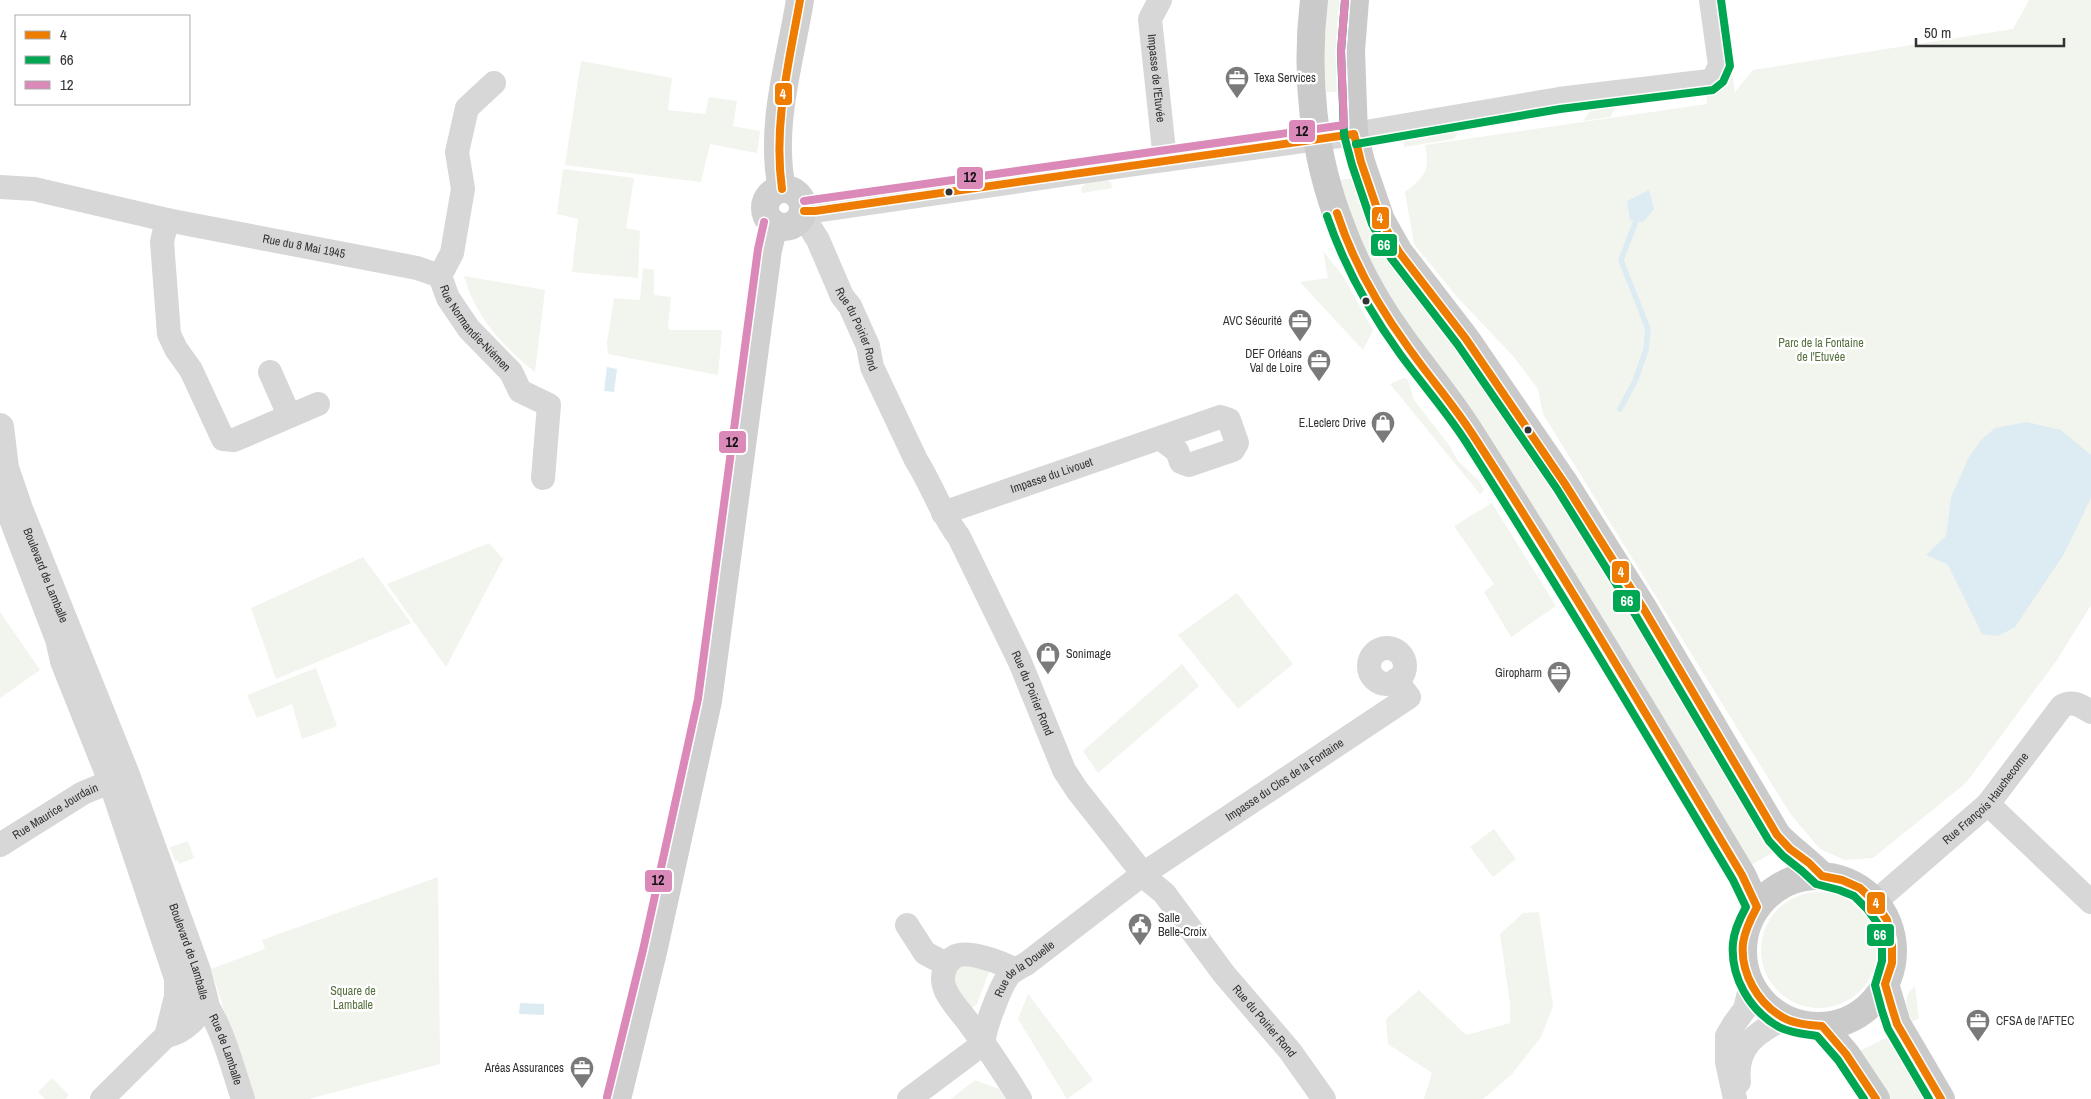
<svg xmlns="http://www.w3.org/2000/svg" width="2091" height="1099" viewBox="0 0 2091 1099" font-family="'Archivo Narrow',sans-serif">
<rect width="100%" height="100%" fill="#fff"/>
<g fill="#f1f5ed">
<path d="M1325,0H1345L1343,91L1323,93Z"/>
<path d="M2029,0H2091V605L2057,660L1966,783L1873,858L1844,860L1820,849L1791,815L1543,414L1538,389L1513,356L1457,297L1414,244L1405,192C1426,176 1430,171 1425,145L1707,104L1706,91L1731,66L1735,92L1753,70L2013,29Z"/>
<path d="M581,61L672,78L668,110L705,114L709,97L737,101L733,126L760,131L757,153L710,144L701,182L565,165Z"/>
<path d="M1618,103L1610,117L1583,121L1593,108Z"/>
<path d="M1463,125L1454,139L1404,147L1402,135Z"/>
<path d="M563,169L634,178L626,228L640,231L638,278L572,272L578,219L557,214Z"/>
<path d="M1356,178L1458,343L1592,544L1777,850L1748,867L1372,274L1338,180Z"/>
<path d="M1107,180L1111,183L1112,188L1082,193L1081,188L1086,183Z"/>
<path d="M1323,251L1343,276L1373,330L1363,350L1300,282L1328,278Z"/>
<path d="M643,268L654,270V295L671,297L668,327L669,330H722L718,375L608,354L607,342L614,298L640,300Z"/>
<path d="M464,276L545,290L535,372C503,347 475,316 464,276Z"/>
<path d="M1404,378L1408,380L1414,400L1449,445L1458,461L1478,480L1484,490L1480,494L1390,384Z"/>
<path d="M1492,503L1556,606L1511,637L1484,592L1494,584L1454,526Z"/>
<path d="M489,543L503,559L446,667L387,584Z"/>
<path d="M363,557L411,623L276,679L251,608Z"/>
<path d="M1237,593L1293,664L1238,709L1178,635Z"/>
<path d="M0,612L40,670L0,698Z"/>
<path d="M1182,664L1199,686L1098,773L1083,751Z"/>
<path d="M316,668L337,726L302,739L292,704L257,718L247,695Z"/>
<path d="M1494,829L1516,859L1493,877L1470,847Z"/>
<path d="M188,841L194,858L179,864L178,860L175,861L170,847Z"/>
<path d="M1790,865L1792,869L1789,874L1765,888L1756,885Z"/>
<path d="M438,877L440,1064L309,1099H252L211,969L265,949L262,940Z"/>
<circle cx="1819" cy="950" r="58"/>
<path d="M1539,912L1553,1006L1541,1037L1512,1074L1483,1099H1424L1432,1073L1388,1044L1386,1019L1419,990L1466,1035L1510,1023V1003L1500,934L1523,913Z"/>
<path d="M959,964L991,967L977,1004L967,1011L952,978Z"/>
<path d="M1915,986L1919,1018L1912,1022C1907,1006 1901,998 1915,986Z"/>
<path d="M1028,994L1093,1080L1067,1099L1018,1019Z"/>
<path d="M1890,1036L1928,1099H1886L1858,1052Z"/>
<path d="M52,1078L69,1095L65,1099H45L38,1092Z"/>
<path d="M975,1080L999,1089L1005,1099H951Z"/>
</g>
<g fill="#ddebf3">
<path d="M1649,190L1654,209L1643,222L1630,220L1627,201Z"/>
<path d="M607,367L617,369L614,392L604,391Z"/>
<path d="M2027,422L2061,430L2091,455V498L2064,554L2015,627L1998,636L1982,634L1950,569L1947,564L1926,555L1946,536L1951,497L1969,457L1981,440L1995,428Z"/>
<path d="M520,1003L544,1004V1015L519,1014Z"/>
</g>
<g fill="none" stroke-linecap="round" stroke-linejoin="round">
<path stroke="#ddebf3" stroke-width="5.5" d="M1620,409L1635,381L1646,350L1648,329L1621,260L1636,221"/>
<g stroke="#d7d7d7" stroke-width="24">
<path id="s1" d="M1160,0L1150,19L1165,160"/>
<path id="s2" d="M494,83L467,108L457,152L463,189L452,253L440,276L448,298L469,329L511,372L520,391L549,405L543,478"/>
<path id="s3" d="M0,187L34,189L167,220L417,268L440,276"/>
<path d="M804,211H815L1136,164L1354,134L1559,99L1709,81L1715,76L1720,65L1711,0"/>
<path id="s4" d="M800,219L808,224L818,240L842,296L850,306L868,346L872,367L916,460C932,485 941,514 959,537L1020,662L1064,770L1077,790L1148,880L1164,893L1224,974L1290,1051L1324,1099"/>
<path d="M167,220L162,242L169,334L176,349L191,370L223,439L234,440L318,404"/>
<path d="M270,372L289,415"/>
<path id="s5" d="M943,513L1220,417L1229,420L1237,443L1233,450L1189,465L1181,462L1177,451L1161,439"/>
<circle cx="1387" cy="666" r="18"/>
<path d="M1988,804L2091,902"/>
<path id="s6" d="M0,845L83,793L112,781"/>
<path id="s7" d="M1875,902L1988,804L2062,706C2073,700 2081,706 2091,712"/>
<path d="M907,925L925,953L946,964"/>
<path d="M1015,970C1003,963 969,950 956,956C945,961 940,977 945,989C950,1002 963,1014 971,1026C989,1050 1005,1074 1020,1099"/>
<path id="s8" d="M205,1002C224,1032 232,1066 243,1099"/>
<path id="s9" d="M984,1043C983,1031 1001,985 1009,975C1014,970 1020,967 1026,964L1143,874L1409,697L1396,680"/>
<path d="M1739,1082C1735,1046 1756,1033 1785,1018"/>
<path d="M102,1099L169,1033"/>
<path d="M909,1099L984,1043"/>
<path d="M1735,1099L1727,1062V1036L1734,1024L1745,1009L1751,985"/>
</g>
<path stroke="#d7d7d7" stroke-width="28" id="s10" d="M0,427L5,468L19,509L126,775L197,971L205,1002C198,1015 183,1030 169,1033L178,997V978L112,781L64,661L59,639L0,485"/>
<g stroke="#d0d0d0" stroke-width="28">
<circle cx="784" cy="208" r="19"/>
<path d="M782,189C769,126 790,62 800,0"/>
<path d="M617,1099L653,952L708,701L768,250L774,224"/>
</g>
<g stroke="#cacaca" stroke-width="28">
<path d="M1314,0C1305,75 1313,155 1341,226C1355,264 1376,303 1400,336C1424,370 1451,401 1473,437C1565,581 1654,728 1742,875L1757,907"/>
<path d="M1355,0L1351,51L1354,134L1361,162L1381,220L1399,252L1466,339L1565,484L1645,611L1777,835C1791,850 1808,861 1822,876"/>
<circle cx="1818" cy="951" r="75"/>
<path d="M1885,984L1897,1024L1941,1099"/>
<path d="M1822,1026L1846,1054L1876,1099"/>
</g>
<defs>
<g id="bus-1">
<path d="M782,189C773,124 789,63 800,0"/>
<path d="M804,211H815L1354,134L1361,162L1381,220L1399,252L1466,339L1565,484L1645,611L1777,835L1790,849L1809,863L1822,876L1842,880L1860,888L1875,902L1887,920L1892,941V963L1885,984L1892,1008L1897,1024L1941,1099"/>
<path d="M1337,213C1353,262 1378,306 1408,347C1429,377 1453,404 1473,435C1567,579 1654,728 1742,875L1757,907C1751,918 1745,930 1743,943C1740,973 1758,1004 1784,1018C1795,1024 1809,1025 1822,1026L1846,1054L1876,1099"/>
</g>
<g id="bus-2">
<path d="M1345,0L1341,51L1344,135L1352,165L1372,224L1391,258L1458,345L1557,489L1636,616L1769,841L1783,856L1802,871L1816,884L1839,890L1854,896L1867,909L1878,924L1882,942V961L1875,985L1882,1011L1888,1029L1929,1099"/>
<path d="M1356,144L1560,109L1713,90L1723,82L1730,66L1721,0"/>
<path d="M1327,216C1344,266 1369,311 1400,354C1422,384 1446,411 1466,442C1558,586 1645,733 1733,880L1746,907C1740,918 1734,930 1733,943C1730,977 1750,1011 1779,1027C1791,1033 1804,1034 1817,1036L1838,1060L1864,1099"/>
</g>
<g id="bus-3">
<path d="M804,201L1344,125L1341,51L1345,0"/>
<path d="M607,1097L643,950L698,699L758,249L764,222"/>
</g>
</defs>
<use href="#bus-1" stroke="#fff" stroke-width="11"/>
<use href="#bus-2" stroke="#fff" stroke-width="11"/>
<use href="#bus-3" stroke="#fff" stroke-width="11"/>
<use href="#bus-1" stroke="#ee7c00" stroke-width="8"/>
<use href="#bus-2" stroke="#00a651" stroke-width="8"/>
<use href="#bus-3" stroke="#db89b9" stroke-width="8"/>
</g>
<defs>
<symbol id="office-pin" viewBox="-11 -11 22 30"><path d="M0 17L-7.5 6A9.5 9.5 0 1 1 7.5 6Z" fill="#7a7a7a" stroke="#fff"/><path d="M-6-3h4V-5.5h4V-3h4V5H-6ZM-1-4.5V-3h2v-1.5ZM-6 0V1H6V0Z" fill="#fff"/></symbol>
<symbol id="shop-pin" viewBox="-11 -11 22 30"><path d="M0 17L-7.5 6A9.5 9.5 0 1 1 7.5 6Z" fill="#7a7a7a" stroke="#fff"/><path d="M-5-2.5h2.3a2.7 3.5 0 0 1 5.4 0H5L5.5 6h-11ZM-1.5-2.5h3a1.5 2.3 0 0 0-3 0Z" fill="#fff"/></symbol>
<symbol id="civic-pin" viewBox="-11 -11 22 30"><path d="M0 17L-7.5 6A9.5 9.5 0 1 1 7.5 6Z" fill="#7a7a7a" stroke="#fff"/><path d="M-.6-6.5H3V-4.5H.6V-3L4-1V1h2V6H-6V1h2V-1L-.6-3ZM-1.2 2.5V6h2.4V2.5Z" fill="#fff"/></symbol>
</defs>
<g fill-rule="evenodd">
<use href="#office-pin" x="1223" y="64" width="28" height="38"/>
<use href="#office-pin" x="1286" y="307" width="28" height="38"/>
<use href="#office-pin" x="1305" y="347" width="28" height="38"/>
<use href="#shop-pin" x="1369" y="409" width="28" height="38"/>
<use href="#shop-pin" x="1034" y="640" width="28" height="38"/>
<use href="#office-pin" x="1545" y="659" width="28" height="38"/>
<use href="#civic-pin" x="1126" y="911" width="28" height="38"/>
<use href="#office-pin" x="1964" y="1007" width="28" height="38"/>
<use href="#office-pin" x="568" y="1054" width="28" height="38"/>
</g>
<g fill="#333" stroke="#fff" stroke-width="2">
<circle cx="949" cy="192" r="4.5"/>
<circle cx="1366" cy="301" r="4.5"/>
<circle cx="1528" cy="430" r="4.5"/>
</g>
<g text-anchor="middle" stroke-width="5" stroke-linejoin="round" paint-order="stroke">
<g font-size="12" fill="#333" stroke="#fff" text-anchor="end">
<text x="1254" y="82" text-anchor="start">Texa Services</text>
<text x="1282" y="325">AVC Sécurité</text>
<text x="1302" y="358">DEF Orléans<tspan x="1302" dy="14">Val de Loire</tspan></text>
<text x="1366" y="427">E.Leclerc Drive</text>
<text x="1066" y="658" text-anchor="start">Sonimage</text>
<text x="1542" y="677">Giropharm</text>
<text x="1158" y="922" text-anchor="start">Salle<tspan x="1158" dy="14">Belle-Croix</tspan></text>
<text x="1996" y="1025" text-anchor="start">CFSA de l'AFTEC</text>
<text x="564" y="1072">Aréas Assurances</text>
</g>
<g font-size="12" fill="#333" stroke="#fff">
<text dy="4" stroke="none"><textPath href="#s1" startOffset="81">Impasse de l'Etuvée</textPath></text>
<text dy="4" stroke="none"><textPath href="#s3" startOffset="310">Rue du 8 Mai 1945</textPath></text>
<text dy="4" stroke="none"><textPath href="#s2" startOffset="274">Rue Normandie-Niémen</textPath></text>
<text dy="4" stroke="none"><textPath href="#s4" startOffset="126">Rue du Poirier Rond</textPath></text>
<text dy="4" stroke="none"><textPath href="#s5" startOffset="115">Impasse du Livouet</textPath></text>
<text dy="4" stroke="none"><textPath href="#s10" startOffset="156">Boulevard de Lamballe</textPath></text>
<text dy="4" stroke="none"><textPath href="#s4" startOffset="531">Rue du Poirier Rond</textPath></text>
<text dy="4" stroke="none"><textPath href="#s9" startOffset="411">Impasse du Clos de la Fontaine</textPath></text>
<text dy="4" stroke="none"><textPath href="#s7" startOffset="152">Rue François Hauchecorne</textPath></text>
<text dy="4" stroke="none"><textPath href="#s6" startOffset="65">Rue Maurice Jourdain</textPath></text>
<text dy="4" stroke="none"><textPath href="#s10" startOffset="559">Boulevard de Lamballe</textPath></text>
<text dy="4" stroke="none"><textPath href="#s9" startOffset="88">Rue de la Douelle</textPath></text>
<text dy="4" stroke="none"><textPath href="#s4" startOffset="936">Rue du Poirier Rond</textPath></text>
<text dy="4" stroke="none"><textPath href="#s8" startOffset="52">Rue de Lamballe</textPath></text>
</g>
<g font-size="12" fill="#56703f" stroke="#fff">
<text x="1821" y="347">Parc de la Fontaine<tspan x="1821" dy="14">de l'Etuvée</tspan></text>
<text x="353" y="995">Square de<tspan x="353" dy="14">Lamballe</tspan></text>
</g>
</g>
<g stroke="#fff" stroke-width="2">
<rect x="774" y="82" width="19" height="24" rx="5" fill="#ee7c00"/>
<rect x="1288" y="119" width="28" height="24" rx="5" fill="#db89b9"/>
<rect x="956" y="166" width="28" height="24" rx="5" fill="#db89b9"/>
<rect x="1371" y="206" width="19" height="24" rx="5" fill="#ee7c00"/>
<rect x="1370" y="233" width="28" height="24" rx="5" fill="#00a651"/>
<rect x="718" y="430" width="29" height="24" rx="5" fill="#db89b9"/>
<rect x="1611" y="560" width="19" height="24" rx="5" fill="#ee7c00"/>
<rect x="1612" y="589" width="29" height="24" rx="5" fill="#00a651"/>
<rect x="644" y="869" width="29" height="24" rx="5" fill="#db89b9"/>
<rect x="1866" y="891" width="20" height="24" rx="5" fill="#ee7c00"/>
<rect x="1866" y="923" width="29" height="24" rx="5" fill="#00a651"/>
</g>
<g font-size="14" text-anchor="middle" font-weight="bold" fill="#fff">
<text x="783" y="99">4</text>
<text x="1380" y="223">4</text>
<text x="1384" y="250">66</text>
<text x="1621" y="577">4</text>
<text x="1627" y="606">66</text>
<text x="1876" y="908">4</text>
<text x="1880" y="940">66</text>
</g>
<g font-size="14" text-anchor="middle" font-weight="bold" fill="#111">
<text x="1302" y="136">12</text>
<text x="970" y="182">12</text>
<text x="732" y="447">12</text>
<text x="658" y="885">12</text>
</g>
<rect x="15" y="15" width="175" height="90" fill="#ffffff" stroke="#adadad"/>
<rect x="25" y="31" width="25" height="8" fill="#ee7c00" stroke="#adadad"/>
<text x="60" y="40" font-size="15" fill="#333333">4</text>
<rect x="25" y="56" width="25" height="8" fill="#00a651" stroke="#adadad"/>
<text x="60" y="65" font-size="15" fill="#333333">66</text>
<rect x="25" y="81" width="25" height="8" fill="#db89b9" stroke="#adadad"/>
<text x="60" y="90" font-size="15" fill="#333333">12</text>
<path d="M1916 38v8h148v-8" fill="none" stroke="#333333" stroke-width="2.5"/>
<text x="1924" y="38" font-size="15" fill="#333333" stroke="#ffffff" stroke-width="4" paint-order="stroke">50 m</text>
</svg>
